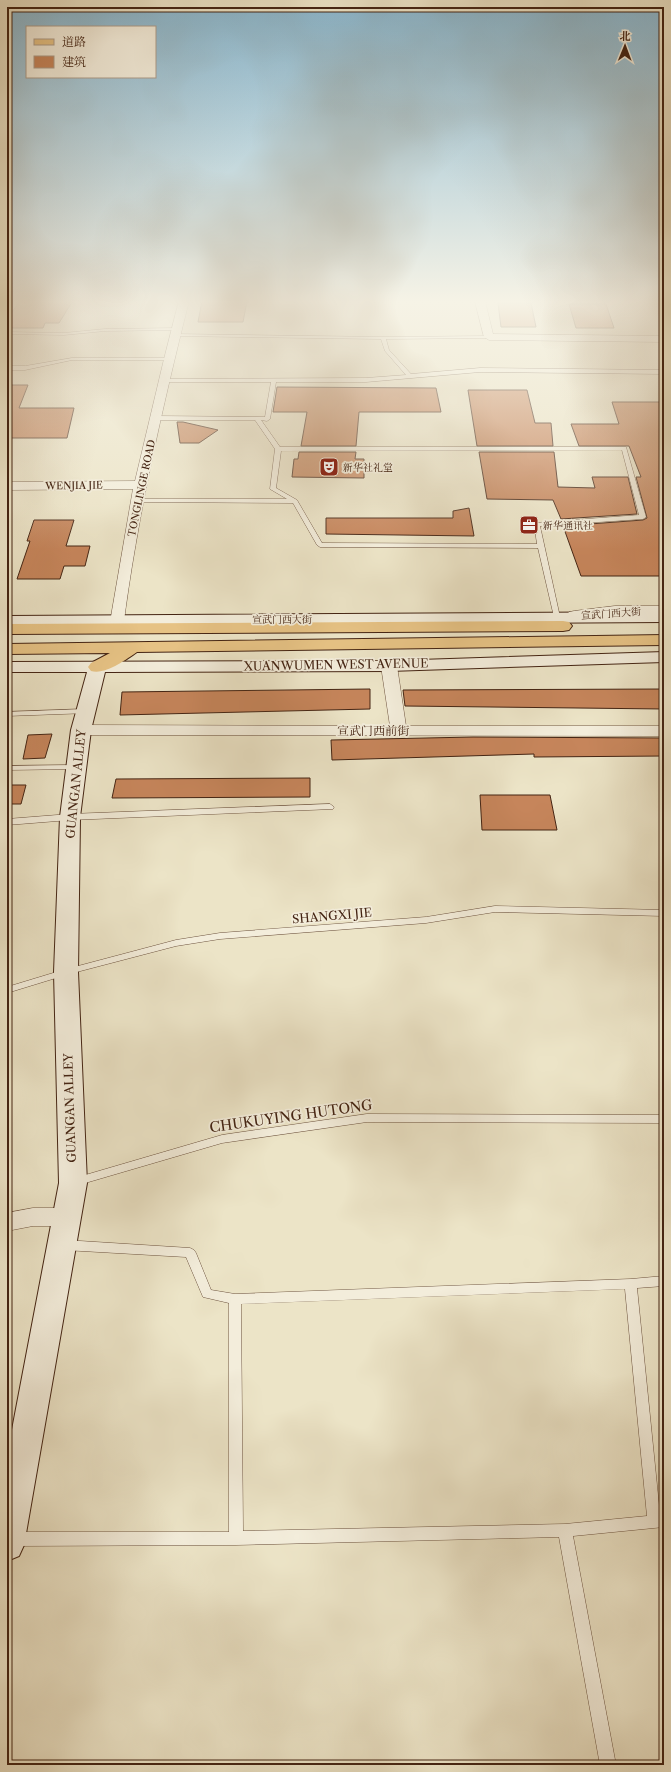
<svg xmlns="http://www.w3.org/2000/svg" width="671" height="1772" viewBox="0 0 671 1772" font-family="'Libre Caslon Text','Noto Serif SC',serif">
<rect width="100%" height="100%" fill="#ece4c7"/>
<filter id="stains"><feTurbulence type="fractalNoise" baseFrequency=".005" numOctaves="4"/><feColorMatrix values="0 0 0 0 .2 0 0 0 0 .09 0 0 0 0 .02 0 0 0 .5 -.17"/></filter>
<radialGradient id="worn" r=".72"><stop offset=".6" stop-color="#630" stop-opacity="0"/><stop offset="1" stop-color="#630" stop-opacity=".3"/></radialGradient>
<g fill="#c6855b" stroke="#442413">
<path d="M20,301H53L72,302L59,323H45L43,328H7V319Z"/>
<path d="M202,301H247L243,322H198Z"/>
<path d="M498,303H531L536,327H501Z"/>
<path d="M569,304H606L614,328H576Z"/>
<path d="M7,385H28L19,408H74L67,438H7Z"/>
<path d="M277,387L436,388L441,412H359L356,446H301L307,412H273Z"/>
<path d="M468,390H527L535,423H551L553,446H477Z"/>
<path d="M612,402H664V576H581L563,526L643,520L647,518L636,477H641L629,446H579L571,424H619Z"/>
<path d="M177,422H183L218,430L199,443H180Z"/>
<path d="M299,452H356L355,459H364V478L292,477L294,459H298Z"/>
<path d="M479,452H554L558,487L595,488L592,477H628L637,514L561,519L553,500L487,499Z"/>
<path d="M469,508L474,536L326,534V518H453V511Z"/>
<path d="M34,520H74L66,546H90L85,566H64L60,579H17L30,541H27Z"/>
<path d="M370,689V709L120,715L122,692Z"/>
<path d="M664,689V709L405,706L403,690Z"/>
<path d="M52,734L45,758L23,759L28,735Z"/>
<path d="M473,737L664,738V756L534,757V754L332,760L331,740Z"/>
<path d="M310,778V797L112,798L116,779Z"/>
<path d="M7,785H26L21,804H7Z"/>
<path d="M480,795H550L557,830H482Z"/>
</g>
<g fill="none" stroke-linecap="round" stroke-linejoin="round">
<defs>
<g id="lane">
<path d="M177,328H179V330L105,331L64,335L7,334V332L64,333L105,329Z"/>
<path d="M175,334L383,337L489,336L491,337L489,338L386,339L389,350L411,374L480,368L664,370V374L480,372L366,382H276L270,419L267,421L261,420L280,447H626L646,517L643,519L540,526L560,617L557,619L554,617L538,548L320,547L317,545L293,503L135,502L134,501L137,499H287L270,489L275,449L255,420H157L154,418L157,416L265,417L271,382H164L162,381V379L366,378L406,375L385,351L381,339L173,336V334ZM622,450L639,515L534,523L537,544L322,543L297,500L276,488L281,451Z"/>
<path d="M72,358H169L171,359L169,360H72L25,370H7V366H25Z"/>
<path d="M86,709L90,711L89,713L7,716V712Z"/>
<path d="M76,765L80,767L79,769L7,770V766Z"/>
<path d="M330,804L334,807L333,809L70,820L7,825V819L70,814Z"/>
<path d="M495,906L664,910V916L495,912L426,923L220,939L176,946L69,974L7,993V987L63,970L176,940L220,933L426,917Z"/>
<path d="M367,1114L664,1115V1123L367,1122L222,1143L75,1186L71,1185L69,1182L71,1179L75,1178L222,1135Z"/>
<path d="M64,1240L190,1248L194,1250L196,1253L211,1290L235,1294L631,1279L664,1276V1286L637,1288L660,1515H664V1527L573,1536L616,1765H600L559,1537L236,1545L14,1546L9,1544L7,1539L9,1534L14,1532H229V1303L203,1297L186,1257L64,1250L60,1248L58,1245L60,1242ZM625,1289L647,1516L565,1524L243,1531L241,1304Z"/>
</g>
<g id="street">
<path d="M179,301H189C162,409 137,518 123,628L121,631L116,632L111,631L109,628L133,489L7,490V482L135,481L164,359Z"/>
<path d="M475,301H485L493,334L664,336V342L489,340L484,337Z"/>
<path d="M615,606H664V614H615L574,619L569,618L567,615L569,612L574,611Z"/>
<path d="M389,661L394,663L397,666L406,726H664V736L81,735L75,733L73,730L75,727L81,725L390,726L381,666L384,663Z"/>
<path d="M33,1208H67L76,1210L79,1217L76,1224L67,1226H33L7,1231V1213Z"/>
</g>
<g id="secondary">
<path d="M664,612V622L7,626V616Z"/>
<path d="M664,652V662L389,671L105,672L91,730L80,817L78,972L87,1183L24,1545L19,1556L7,1561V1456L59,1183L54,972L60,817L71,730L87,672H7V662L389,661Z"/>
</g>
<g id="primary">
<path d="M563,621L569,622L572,626L569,630L563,631L7,634V624Z"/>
<path d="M664,635V645L137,652C125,660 106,675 91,671L88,667L91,663L110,653L7,654V644Z"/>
</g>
</defs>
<use href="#lane" stroke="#6e5440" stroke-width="1"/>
<use href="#street" stroke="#6e5440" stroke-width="1"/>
<use href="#secondary" stroke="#442413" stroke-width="2"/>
<use href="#primary" stroke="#442413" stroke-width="2"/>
<use href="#lane" fill="#f3eddb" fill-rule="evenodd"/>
<use href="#street" fill="#f3eddb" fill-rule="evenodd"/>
<use href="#secondary" fill="#f3eddb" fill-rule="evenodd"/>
<use href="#primary" fill="#e6c284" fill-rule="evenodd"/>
</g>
<linearGradient id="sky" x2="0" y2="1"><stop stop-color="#89b8d1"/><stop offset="0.55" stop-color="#f6f3e6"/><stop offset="1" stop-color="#f6f3e6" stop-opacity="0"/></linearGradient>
<rect width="671" height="549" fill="url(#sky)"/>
<defs>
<symbol id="theatre-square" viewBox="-11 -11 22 22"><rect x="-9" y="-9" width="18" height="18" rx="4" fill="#8f2418" stroke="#f3eddb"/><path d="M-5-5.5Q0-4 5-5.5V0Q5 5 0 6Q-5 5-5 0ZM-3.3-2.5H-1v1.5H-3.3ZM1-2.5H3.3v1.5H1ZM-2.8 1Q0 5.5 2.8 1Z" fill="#fff"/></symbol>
<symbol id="office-square" viewBox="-11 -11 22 22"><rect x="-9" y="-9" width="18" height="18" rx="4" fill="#8f2418" stroke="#f3eddb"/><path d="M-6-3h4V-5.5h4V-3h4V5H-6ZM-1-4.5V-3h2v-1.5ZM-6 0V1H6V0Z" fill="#fff"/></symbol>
</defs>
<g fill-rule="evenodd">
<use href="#theatre-square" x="318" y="456" width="22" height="22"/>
<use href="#office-square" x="518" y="514" width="22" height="22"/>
</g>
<g text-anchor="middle" stroke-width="3.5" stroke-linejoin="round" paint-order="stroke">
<g font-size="10" fill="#442413" stroke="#f3eddb" text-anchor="start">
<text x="343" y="471">新华社礼堂</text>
<text x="543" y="529">新华通讯社</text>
</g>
<g font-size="10" fill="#442413" stroke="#f3eddb">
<text transform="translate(74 485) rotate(-1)" y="4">WENJIA JIE</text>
<text transform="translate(141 488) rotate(-78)" y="4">TONGLINGE ROAD</text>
<text transform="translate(611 613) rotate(-4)" y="4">宣武门西大街</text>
<text x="282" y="623">宣武门西大街</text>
</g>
<g font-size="12" fill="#442413" stroke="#f3eddb">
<text transform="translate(336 665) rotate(-1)" y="4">XUANWUMEN WEST AVENUE</text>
<text x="373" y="735">宣武门西前街</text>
<text transform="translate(76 784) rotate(-84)" y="4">GUANGAN ALLEY</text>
<text transform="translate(332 916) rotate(-5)" y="4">SHANGXI JIE</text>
<text transform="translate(70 1108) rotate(-92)" y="4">GUANGAN ALLEY</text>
</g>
<g font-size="14" fill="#442413" stroke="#f3eddb">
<text transform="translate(291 1116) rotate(-8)" y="5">CHUKUYING HUTONG</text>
</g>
</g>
<rect width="671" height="1772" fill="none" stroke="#ece4c7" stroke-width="24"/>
<rect x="8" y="8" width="655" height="1756" fill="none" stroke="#442413" stroke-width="2"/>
<rect x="12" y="12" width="647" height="1748" fill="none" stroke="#442413"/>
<rect x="26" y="26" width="130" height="52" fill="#f3eddb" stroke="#ad9d8b"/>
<rect x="34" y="39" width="20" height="6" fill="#e6c284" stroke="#ad9d8b"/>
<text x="62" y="46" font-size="12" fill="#442413">道路</text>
<rect x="34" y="56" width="20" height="12" fill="#c6855b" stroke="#ad9d8b"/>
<text x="62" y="66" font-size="12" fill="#442413">建筑</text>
<g transform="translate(625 46) rotate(1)" stroke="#f3eddb" stroke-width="3" paint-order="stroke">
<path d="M0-3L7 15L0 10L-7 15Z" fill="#442413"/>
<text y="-6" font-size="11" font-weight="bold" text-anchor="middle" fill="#442413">北</text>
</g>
<rect width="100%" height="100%" filter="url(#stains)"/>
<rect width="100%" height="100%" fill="url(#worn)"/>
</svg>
